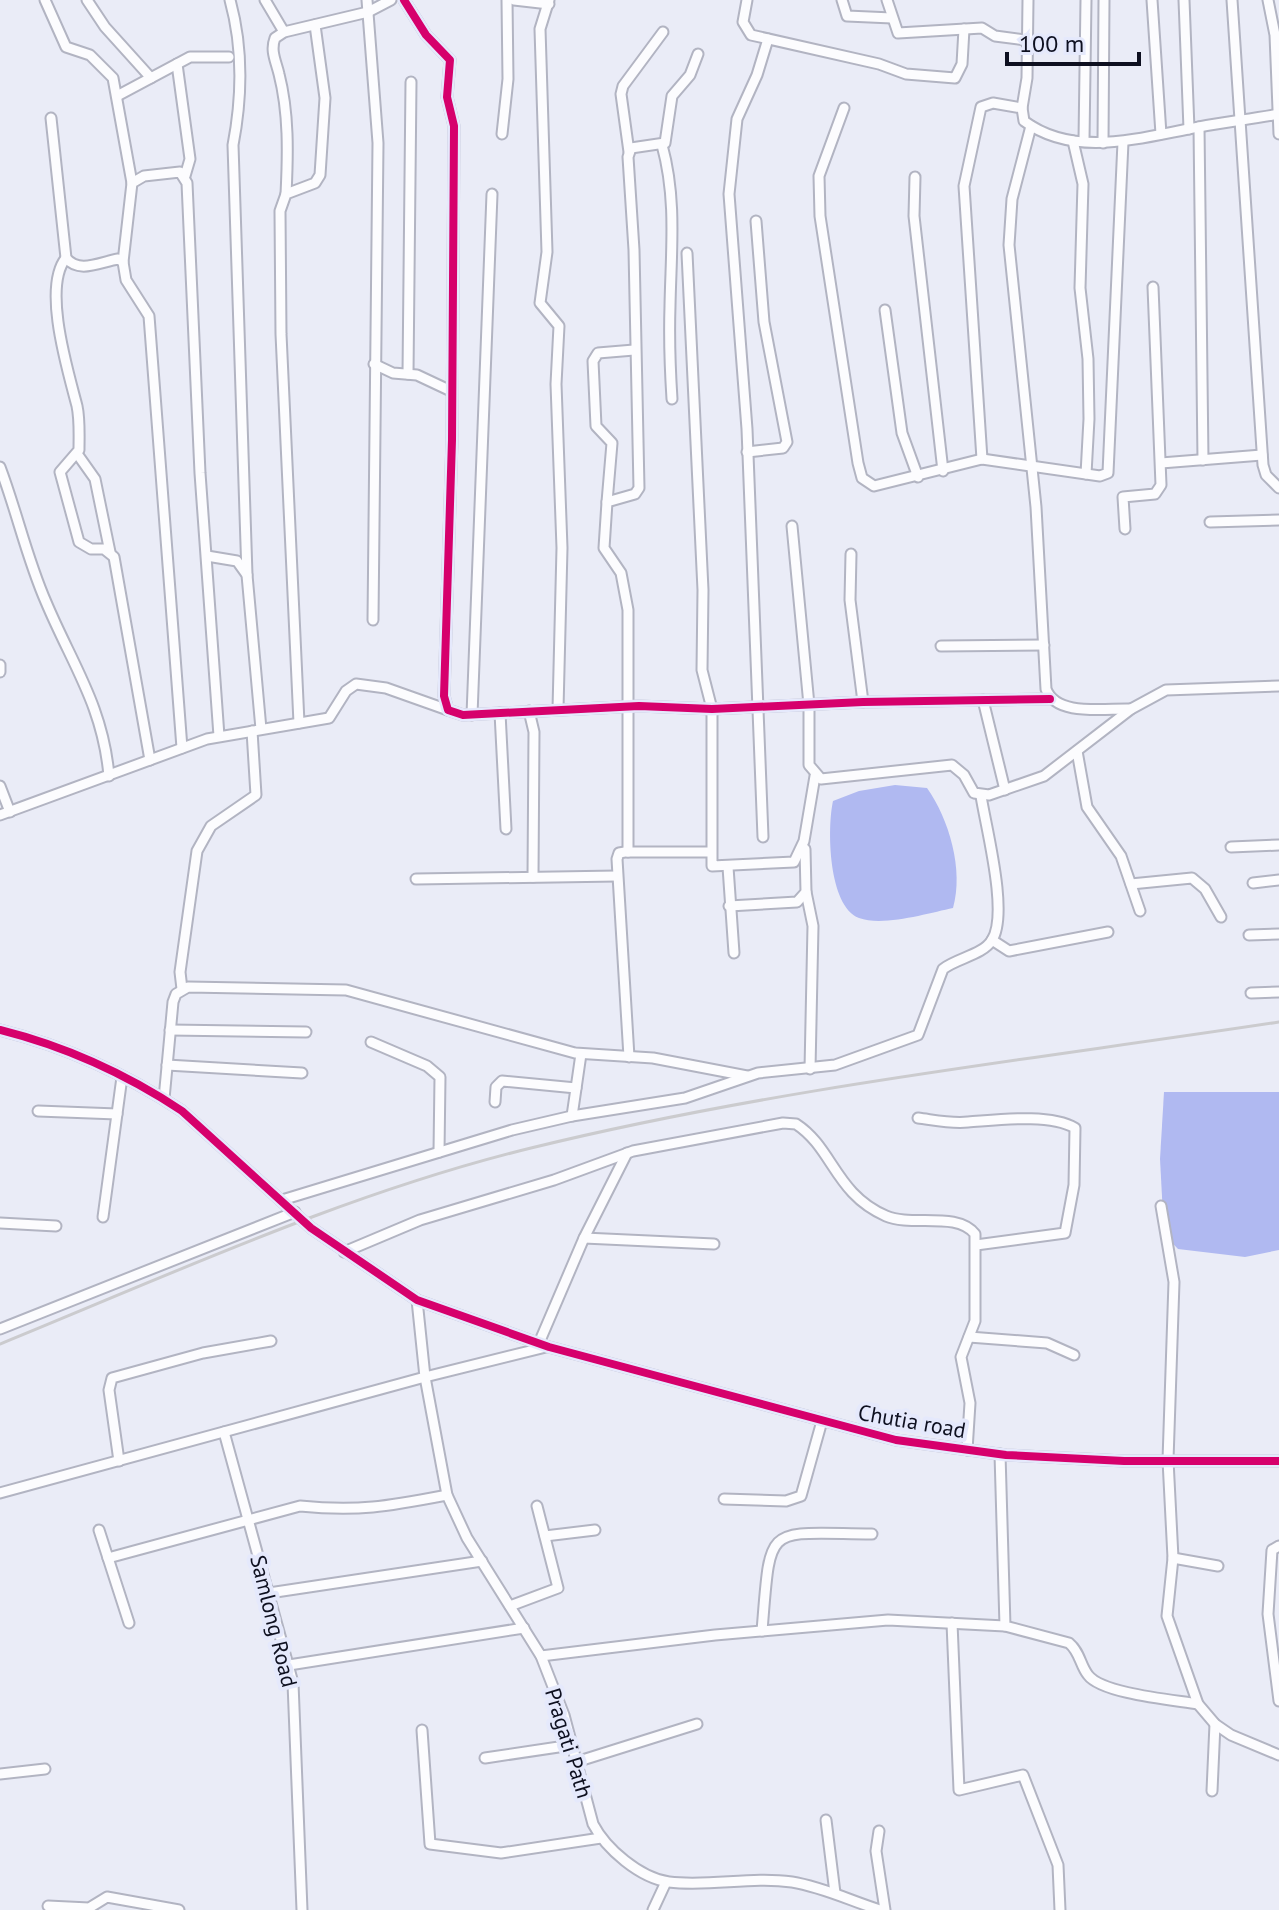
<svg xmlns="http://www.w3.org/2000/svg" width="1279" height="1910" viewBox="0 0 1279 1910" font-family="'PT Sans',sans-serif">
<rect width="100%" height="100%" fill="#eaecf7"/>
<g fill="#b0b9f1">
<path d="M895,785L927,788C949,819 964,870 953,908C929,913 883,927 859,918C828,906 827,828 833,801L859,791Z"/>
<path d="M1164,1092H1279V1250L1245,1257L1178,1249L1164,1234L1160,1159Z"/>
</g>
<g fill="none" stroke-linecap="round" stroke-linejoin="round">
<defs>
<g id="minor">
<path d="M45,0L66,47L90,55L113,78L132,183"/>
<path d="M87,0L105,27L151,78"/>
<path d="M230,0C243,47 242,98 233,145L247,575"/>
<path d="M265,0L284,32"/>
<path d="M367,0L378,143L373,620"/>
<path d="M404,0L426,35L450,60L447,97L454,126L452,440L444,696L448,710L463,715L639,706L712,709L863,702L1050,699"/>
<path d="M514,0L549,4"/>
<path d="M549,0L540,29L547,252L540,303L559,326L556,384L562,548L558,709"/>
<path d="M747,0L743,22L751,35L879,64L906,74L955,78L962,64L964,29"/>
<path d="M842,0L847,16L892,18"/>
<path d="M887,0L898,33L982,28L995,36L1025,40"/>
<path d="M1152,0L1161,134"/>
<path d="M1184,0L1189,129"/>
<path d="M1232,0L1263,465L1266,475L1279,488"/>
<path d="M1268,0L1275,35L1279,134"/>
<path d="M177,64L190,159L185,176"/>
<path d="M117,96L190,57H229"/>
<path d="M844,108L819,176L820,216L858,463L862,478L874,486L982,459L1100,476L1108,473L1123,142"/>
<path d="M1022,108L1027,78L1028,0"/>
<path d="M51,118L66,258C79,274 100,262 118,259L123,262L126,280L149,316L182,748"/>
<path d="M1031,126L1012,199L1009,245L1036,507L1046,689C1056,717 1105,708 1131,709"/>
<path d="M1199,127L1203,460"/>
<path d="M502,134L508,79L507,0"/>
<path d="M1084,140L1086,0"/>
<path d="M1073,141L1083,184L1080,288L1088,359L1089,419L1086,474"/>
<path d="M1103,143L1104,0"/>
<path d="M662,145C677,199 671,251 670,306C669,337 670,368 672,399"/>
<path d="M629,152L621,94L623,86L663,32"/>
<path d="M915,177L914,216L943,471"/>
<path d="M286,194C288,154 289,113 279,74C276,61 270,51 275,38L284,32L368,12L391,0"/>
<path d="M687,253L703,590L702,670L712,709V866L794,862L804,841L815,776"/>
<path d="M66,258C42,287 68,371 77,406C80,420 79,436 79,450L60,472L79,542L91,549H104L114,557L150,760"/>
<path d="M123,262L132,183L144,176L180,172L187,183L200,473L219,736"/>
<path d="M885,310L902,433L918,477"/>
<path d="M374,364L393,373L417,375L451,391"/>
<path d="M408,374L411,82"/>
<path d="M747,452L783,448L787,442L764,322L756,221"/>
<path d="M78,455L95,479L110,552"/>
<path d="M982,459L964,186L981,107L993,103L1022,108L1024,121C1075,159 1142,137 1199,127C1225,122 1252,119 1279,114"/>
<path d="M1161,463L1262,455"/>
<path d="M0,467C17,512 27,559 46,602C72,664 103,706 109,776"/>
<path d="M607,502L612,443L596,426L593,361L598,353L634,350"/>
<path d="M1210,522L1279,520"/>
<path d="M792,526L809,705V765L821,779L952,765L964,775L974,793L989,795L1044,776L1131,709L1166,690L1279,686"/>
<path d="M1125,529L1123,497L1155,494L1161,485L1153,287"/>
<path d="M851,554L850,600L863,702"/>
<path d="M207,556L237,561L247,575L261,729"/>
<path d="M941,646L1044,645"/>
<path d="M0,665V672"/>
<path d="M983,700L1005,790"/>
<path d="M529,711L534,732L533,877"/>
<path d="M500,713L506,829"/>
<path d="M472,715L492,194"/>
<path d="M299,723L281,334L280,211L286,194L315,183L320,175L325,98L315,25"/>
<path d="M1077,751L1087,807L1121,856L1140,911"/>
<path d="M0,786L10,812"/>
<path d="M0,815L207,739L329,718L346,691L356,684L386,688L448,710"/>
<path d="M763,837L747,429L729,194L737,119L757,75L768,39"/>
<path d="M1231,847L1279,845"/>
<path d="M628,852V610L621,573L604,548L607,502L635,494L639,488L634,250L628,157L631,148L665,143L672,96L690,75L698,54"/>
<path d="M728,867L734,953"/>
<path d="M416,879L617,876"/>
<path d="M1253,883L1279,880"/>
<path d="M1131,884L1192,878L1205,889L1221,917"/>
<path d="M806,892L813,926L810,1069"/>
<path d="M729,906L797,902L806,892L805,849"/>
<path d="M1249,935L1279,934"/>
<path d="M992,940L1009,951L1108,932"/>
<path d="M182,989L180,972L197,851L211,826L256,795L252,731"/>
<path d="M1251,993L1279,992"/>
<path d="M0,1030C64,1046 126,1074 182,1111L311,1228L417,1300L549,1347L896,1440L1006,1455L1124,1461H1279"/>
<path d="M170,1030L306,1032"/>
<path d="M371,1042L427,1066L440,1077L439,1152"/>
<path d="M629,1057L617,859L619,853L625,852H710"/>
<path d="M167,1065L302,1073"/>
<path d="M164,1099L173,1002L176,994L188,987L346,990L575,1053L653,1058L747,1076"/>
<path d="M495,1102L496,1087L502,1081L576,1088"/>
<path d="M38,1111L117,1114"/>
<path d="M572,1116L581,1054"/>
<path d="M918,1118C934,1120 952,1124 968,1122C997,1120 1050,1113 1075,1128L1074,1185L1065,1233L976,1245"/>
<path d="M282,1200L512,1130L572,1116L685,1098L758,1073L835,1065L918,1035L943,969C957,958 983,955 992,940C1009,914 986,828 981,796"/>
<path d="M1161,1206L1174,1282L1168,1460L1173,1558L1167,1616L1198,1704L1215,1724L1231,1735L1279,1755"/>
<path d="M103,1217L122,1077"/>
<path d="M0,1223L56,1226"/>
<path d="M584,1238L714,1244"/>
<path d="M344,1252L420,1220L554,1180L633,1151L783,1123L796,1124C833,1148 835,1194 886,1216C912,1227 957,1211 975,1234V1321L961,1357L970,1403L967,1450"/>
<path d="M417,1300L425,1377L447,1495L467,1538L541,1656L564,1715L593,1824C606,1849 640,1878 669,1882C710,1887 751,1876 792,1882C823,1887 851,1901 880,1910"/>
<path d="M0,1329L295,1212"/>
<path d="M969,1337L1047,1343L1074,1355"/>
<path d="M539,1343L584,1238L627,1153"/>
<path d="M224,1432L293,1683L302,1910"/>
<path d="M1000,1454L1005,1626L1069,1643C1080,1652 1080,1665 1088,1675C1102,1694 1175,1700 1198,1704"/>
<path d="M119,1461L109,1390L112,1378L203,1353L271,1341"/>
<path d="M0,1493L425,1377L546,1347"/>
<path d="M724,1499L786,1501L801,1496L822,1421"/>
<path d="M99,1530L129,1623"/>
<path d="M545,1536L595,1530"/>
<path d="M1279,1546L1272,1550L1268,1614L1279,1701"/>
<path d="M108,1558L300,1506C359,1512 389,1506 447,1495"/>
<path d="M1173,1558L1218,1566"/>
<path d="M269,1593L482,1561"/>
<path d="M510,1606L558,1588L537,1506"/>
<path d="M952,1623L959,1790L1023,1775L1058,1865L1060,1910"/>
<path d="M762,1631C771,1521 764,1533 872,1534"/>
<path d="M541,1656L715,1635L888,1620L1005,1626"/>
<path d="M289,1665L524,1628"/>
<path d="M422,1730L430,1844L501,1853L601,1838"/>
<path d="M485,1758L572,1745"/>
<path d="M576,1762L697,1724"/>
<path d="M0,1774L45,1769"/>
<path d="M1212,1791L1215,1724"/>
<path d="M826,1820L835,1893"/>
<path d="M879,1831L876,1851L885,1910"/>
<path d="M48,1906L89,1908L107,1897L179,1910"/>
<path d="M653,1910L666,1882"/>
</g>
</defs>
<use href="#minor" stroke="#b2b4c2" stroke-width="13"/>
<use href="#minor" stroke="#fcfcfe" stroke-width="9"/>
<path stroke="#cbcbce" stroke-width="3" d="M0,1344C174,1273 347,1193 531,1148C776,1088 1029,1060 1279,1022"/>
<defs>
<g id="cycleway">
<path d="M404,0L426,35L450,60L447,97L454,126L452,440L444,696L448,710L463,715L639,706L712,709L863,702L1050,699"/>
<path d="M0,1030C64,1046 126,1074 182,1111L311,1228L417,1300L549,1347L896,1440L1006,1455L1124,1461H1279"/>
</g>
</defs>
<use href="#cycleway" stroke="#e5e9fc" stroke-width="13"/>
<use href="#cycleway" stroke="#d6006c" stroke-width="8"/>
</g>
<g text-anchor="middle" stroke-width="8" stroke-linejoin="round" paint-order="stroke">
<g font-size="22" fill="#0e1020" stroke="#e5e9fc">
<text transform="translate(912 1421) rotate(10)" y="8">Chutia road</text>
<text transform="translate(274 1621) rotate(76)" y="8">Samlong Road</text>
<text transform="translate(569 1743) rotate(73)" y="8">Pragati Path</text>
</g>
</g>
<path d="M1007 52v12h132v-12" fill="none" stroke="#0e1020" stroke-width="4"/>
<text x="1019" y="52" font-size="24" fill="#0e1020" stroke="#e5e9fc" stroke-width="6" paint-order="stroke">100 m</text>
</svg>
